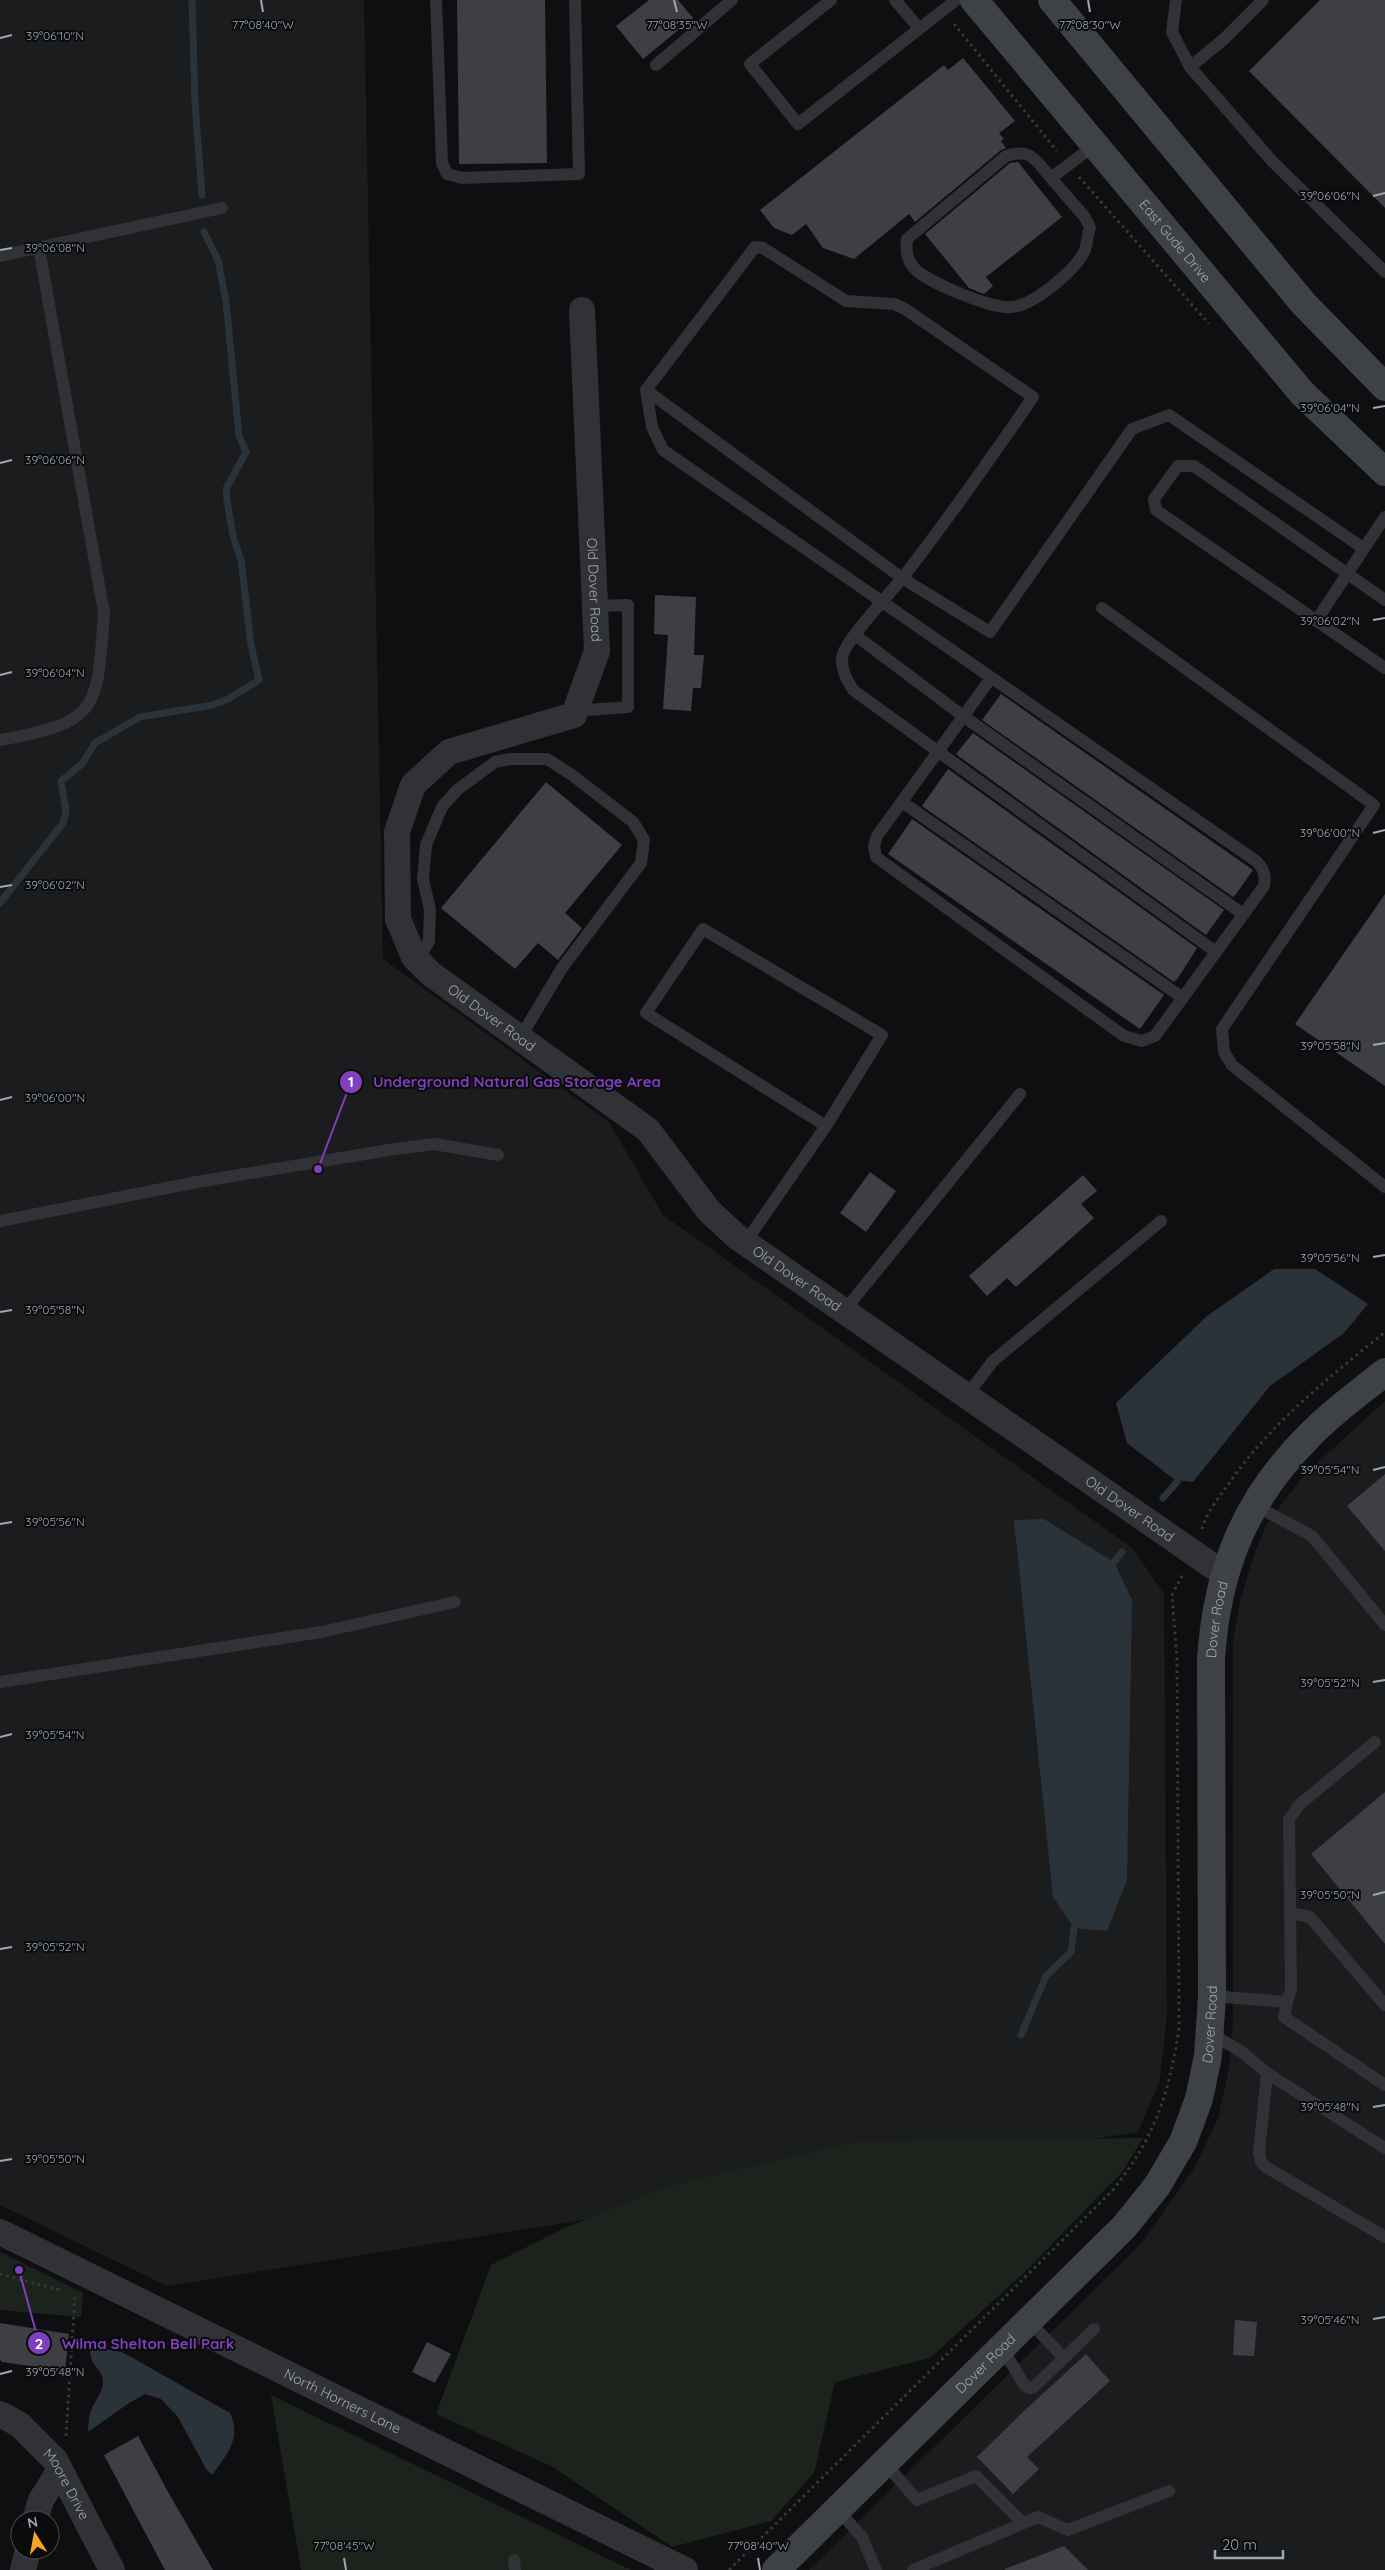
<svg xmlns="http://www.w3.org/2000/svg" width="1385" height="2570" viewBox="0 0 1385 2570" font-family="Quicksand,sans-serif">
<rect width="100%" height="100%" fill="#0f0f11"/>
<g fill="#1b1c1e">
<path d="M0,0H364L383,959L609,1122L663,1215L1131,1547L1164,1593L1167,2017L1159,2083L1138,2132L167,2286L0,2205Z"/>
<path d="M1385,1401V2570H809L1141,2244L1195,2167L1218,2118L1229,2069L1233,2022V1642L1240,1601L1256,1549L1267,1524L1287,1497L1306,1473Z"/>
</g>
<g fill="#1c231c">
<path d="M1143,2138L1123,2171L1028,2269L930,2358L835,2382L814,2473L771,2521L672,2547L553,2467L436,2414L491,2265L565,2228L669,2186L855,2142Z"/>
<path d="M0,2252L83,2293L81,2317L0,2310Z"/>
<path d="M271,2395L631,2570H301Z"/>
</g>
<g fill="#293339">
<path d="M1274,1269H1315L1368,1304L1344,1333L1270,1386L1193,1482L1175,1480L1127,1443L1116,1403L1207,1316Z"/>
<path d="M1044,1519L1114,1562L1132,1600L1127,1880L1107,1931L1074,1928L1053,1897L1014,1520Z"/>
<path d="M93,2347L122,2352L230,2413C242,2439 227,2454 212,2475L206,2469L178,2417L161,2399L145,2394L129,2403L88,2432C89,2426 88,2418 90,2413C93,2403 104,2391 103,2380C102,2369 90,2367 90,2349Z"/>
</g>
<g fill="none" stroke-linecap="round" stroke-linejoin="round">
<g stroke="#293339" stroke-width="7">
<path d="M192,0L195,103L202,195"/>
<path d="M0,903L63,823L66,811L61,781L82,764L95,743L140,717L213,705L230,698L259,680L251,645L241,560L233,536L227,500L226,489L246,452L239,436L226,301L218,260L204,232"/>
<path d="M1163,1498L1177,1482"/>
<path d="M1114,1562L1122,1552"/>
<path d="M1021,2035L1046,1976L1071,1952L1074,1928"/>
</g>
</g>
<g fill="#3e3f44">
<path d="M457,0H545L547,163L459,164Z"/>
<path d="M649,0H678L693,18L643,59L616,26Z"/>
<path d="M1320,0H1385V208L1249,71Z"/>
<path d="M963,58L1015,121L999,133L1004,139L1001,141L1006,148L1001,150L915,222L909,214L854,259L823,248L806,224L792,235L774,228L760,210L944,65L948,70Z"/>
<path d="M1018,162L1062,217L986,277L993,286L984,294L969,288L925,234L1010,163Z"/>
<path d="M655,595L696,597L694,655H704L701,688H693L691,711L663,709L668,635L654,634Z"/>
<path d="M1001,694L1253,870L1236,894L1233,897L982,720Z"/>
<path d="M973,733L1224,910L1206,935L957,755L956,754Z"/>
<path d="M948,769L1197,948L1178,978L1174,982L922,806Z"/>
<path d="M546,782L622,845L565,913L582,928L558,960L538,943L515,969L441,908Z"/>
<path d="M912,819L1164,995L1140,1029L888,854Z"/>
<path d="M1385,894V1086L1295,1024Z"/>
<path d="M870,1172L896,1191L866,1232L840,1213Z"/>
<path d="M1083,1175L1097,1191L1081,1204L1094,1218L1016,1287L1007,1278L987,1296L969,1276Z"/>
<path d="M1385,1474V1551L1347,1506Z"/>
<path d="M1385,1792V1944L1311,1854Z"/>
<path d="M1235,2320L1257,2322L1254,2356L1233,2355Z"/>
<path d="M0,2323L69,2334L65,2371L2,2362L0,2359Z"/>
<path d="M427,2342L451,2354L435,2383L412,2372Z"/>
<path d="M1086,2354L1110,2381L1027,2457L1039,2469L1013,2494L977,2457L1025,2410Z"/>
<path d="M138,2436L168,2492L213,2570H165L104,2455Z"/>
<path d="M1064,2546L1088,2570H1005V2569Z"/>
</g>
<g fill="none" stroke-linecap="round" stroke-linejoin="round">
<g stroke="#36393d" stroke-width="3" stroke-dasharray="2.5 4" stroke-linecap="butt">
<path d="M954,24L1057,151"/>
<path d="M1079,177L1209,324"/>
<path d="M1202,1529C1206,1514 1216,1501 1225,1489C1268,1425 1326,1380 1385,1332"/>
<path d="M0,2274L60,2290"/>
<path d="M66,2436L75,2295"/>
<path d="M729,2570L1112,2191C1155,2138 1169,2094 1179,2028L1177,1661L1172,1595L1183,1574"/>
</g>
<g stroke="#303236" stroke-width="12">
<path d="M436,0L442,163L447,174L462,178L579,174L575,0"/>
<path d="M831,0L750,64L798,124L956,0"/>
<path d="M895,0L919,28"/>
<path d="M1176,0L1172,32L1190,67L1272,161L1385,272"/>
<path d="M656,65L732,0"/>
<path d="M1190,67L1224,39L1263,0"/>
<path d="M1051,178L1084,216L1090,227C1088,234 1087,243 1085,250C1076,270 1034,305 1012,307C993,310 925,281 914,268C906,259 906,249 907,239L1006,156C1032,148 1035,160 1051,178L1096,144"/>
<path d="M0,256L222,208"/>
<path d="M646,390L652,427L663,450L1256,861C1264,869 1266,874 1264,886L1155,1036L1142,1041L1124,1036L876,857L874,846L877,836L991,678"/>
<path d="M1385,600L1194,466H1178L1154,499L1156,510L1385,668"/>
<path d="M1102,608L1374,805L1222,1029L1224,1052L1232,1065L1385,1187"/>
<path d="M1316,621L1385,517"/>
<path d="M855,635L963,716L1243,914"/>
<path d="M575,711L628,707V605L595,606"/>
<path d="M0,740C100,722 97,710 104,613L39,248"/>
<path d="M902,802L1183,998"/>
<path d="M1216,952L853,690C847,680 839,666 843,654C849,636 890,594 904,576C949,518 991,458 1033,397L905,309L894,304L846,301L763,248L755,247L646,390L902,578L990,632L1132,429L1169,415L1363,548"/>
<path d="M418,961L429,941L430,910L423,879L426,845L442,807L457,790L495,762L511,759H547L572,775L633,822L644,840L641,863L562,968L520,1038"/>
<path d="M0,1221L197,1182L395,1149L434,1144L498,1155"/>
<path d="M745,1243L826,1126L882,1035L703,929L646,1013L826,1126"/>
<path d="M844,1311L1020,1094"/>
<path d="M967,1395L993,1361L1161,1221"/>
<path d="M1254,1505L1312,1536L1385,1625"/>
<path d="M0,1682L321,1632L455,1602"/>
<path d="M1290,1913L1310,1917L1385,2005"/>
<path d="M1212,1996L1287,2002L1291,1989L1289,1820L1299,1805L1375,1742"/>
<path d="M1287,2002L1284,2017L1385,2085"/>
<path d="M1210,2033L1242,2052L1267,2073L1385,2148"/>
<path d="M1267,2073L1259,2153L1261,2162L1266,2167L1385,2237"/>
<path d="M1029,2321L1063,2357"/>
<path d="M1002,2348L1025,2386L1029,2388L1034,2387L1094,2329"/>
<path d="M884,2462L917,2500L976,2476L1023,2523"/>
<path d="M837,2509L862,2537L876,2570"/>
<path d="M514,2560L515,2570"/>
<path d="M913,2570L1038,2517L1068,2530L1169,2491"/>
</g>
<g stroke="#303236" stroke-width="26">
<path id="s1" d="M582,310L597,651L574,715L449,752L413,785L397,832L398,919L414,957L431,974L648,1130L709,1211L737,1237L1224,1574"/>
<path id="s2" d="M0,2232L685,2570"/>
<path id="s3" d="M0,2414L20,2425L55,2460L112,2570"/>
<path d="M35,2520L41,2500L60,2470"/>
<path d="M23,2570L28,2550"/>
</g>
<g stroke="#3e4146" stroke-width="28">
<path id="s4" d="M974,0L1302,393L1385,472"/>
<path d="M1052,0L1303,303L1385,387"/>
<path id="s5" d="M776,2570L1124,2227L1157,2186L1183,2142L1199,2099L1208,2056L1212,1996L1211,1659C1217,1569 1245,1500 1309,1436C1332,1412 1359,1393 1385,1372"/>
</g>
</g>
<path fill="none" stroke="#a0a7b2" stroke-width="2" d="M261,0L263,12M674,0L677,12M1088,0L1090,12M0,38L12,35M1373,196L1385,193M0,250L12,248M1373,408L1385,406M0,463L12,460M1373,620L1385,618M0,675L12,672M1373,833L1385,830M0,887L12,885M1373,1045L1385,1043M0,1100L12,1097M1373,1257L1385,1255M0,1312L12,1310M1373,1470L1385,1467M0,1524L12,1522M1373,1682L1385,1680M0,1737L12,1734M1373,1895L1385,1892M0,1949L12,1947M1373,2107L1385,2105M0,2161L12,2159M1373,2319L1385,2317M0,2374L12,2371M344,2558L346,2570M758,2558L760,2570"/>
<g text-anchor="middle" stroke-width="4" stroke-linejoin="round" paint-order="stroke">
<g font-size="14" fill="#a0a7b2" stroke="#0a0b0c">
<text dy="5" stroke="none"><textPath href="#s4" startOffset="314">East Gude Drive</textPath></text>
<text dy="5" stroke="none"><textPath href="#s1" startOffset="280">Old Dover Road</textPath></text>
<text dy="5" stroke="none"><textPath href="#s1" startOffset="865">Old Dover Road</textPath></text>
<text dy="5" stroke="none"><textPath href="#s1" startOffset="1270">Old Dover Road</textPath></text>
<text dy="5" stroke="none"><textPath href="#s1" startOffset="1675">Old Dover Road</textPath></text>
<text dy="5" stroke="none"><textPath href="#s5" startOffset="1119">Dover Road</textPath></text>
<text dy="5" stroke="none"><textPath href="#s5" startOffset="714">Dover Road</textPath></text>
<text dy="5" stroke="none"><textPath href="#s5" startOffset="294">Dover Road</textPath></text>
<text dy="5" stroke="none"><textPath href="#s2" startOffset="382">North Horners Lane</textPath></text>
<text dy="5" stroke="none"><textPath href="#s3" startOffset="99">Moore Drive</textPath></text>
</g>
</g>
<g font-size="12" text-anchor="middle" fill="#a0a7b2" stroke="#0a0b0c" stroke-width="4" stroke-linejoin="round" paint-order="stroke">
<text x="263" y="29">77°08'40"W</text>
<text x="677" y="29">77°08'35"W</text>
<text x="1090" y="29">77°08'30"W</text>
<text x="55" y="40">39°06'10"N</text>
<text x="1330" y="200">39°06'06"N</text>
<text x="55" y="252">39°06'08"N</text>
<text x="1330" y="412">39°06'04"N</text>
<text x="55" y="464">39°06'06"N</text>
<text x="1330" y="625">39°06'02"N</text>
<text x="55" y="677">39°06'04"N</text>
<text x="1330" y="837">39°06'00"N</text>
<text x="55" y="889">39°06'02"N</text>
<text x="1330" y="1050">39°05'58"N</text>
<text x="55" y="1102">39°06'00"N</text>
<text x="1330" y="1262">39°05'56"N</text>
<text x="55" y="1314">39°05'58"N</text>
<text x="1330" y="1474">39°05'54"N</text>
<text x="55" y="1526">39°05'56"N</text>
<text x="1330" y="1687">39°05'52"N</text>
<text x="55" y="1739">39°05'54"N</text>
<text x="1330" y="1899">39°05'50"N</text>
<text x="55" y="1951">39°05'52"N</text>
<text x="1330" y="2111">39°05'48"N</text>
<text x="55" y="2163">39°05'50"N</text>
<text x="1330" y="2324">39°05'46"N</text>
<text x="55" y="2376">39°05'48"N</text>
<text x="344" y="2550">77°08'45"W</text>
<text x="758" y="2550">77°08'40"W</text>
</g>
<path fill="none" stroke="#813ebd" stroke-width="2" d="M318 1169L351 1082M19 2270L39 2343"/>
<g fill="#813ebd" stroke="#0a0b0c" stroke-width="2">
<circle cx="318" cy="1169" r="5"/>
<circle cx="19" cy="2270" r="5"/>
<circle cx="351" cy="1082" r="12"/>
<circle cx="39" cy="2343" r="12"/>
</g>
<g font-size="15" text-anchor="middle" font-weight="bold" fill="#fff">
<text x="351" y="1087">1</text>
<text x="39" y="2349">2</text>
</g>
<g font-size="15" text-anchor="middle" font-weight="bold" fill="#813ebd" stroke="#0a0b0c" stroke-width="4" stroke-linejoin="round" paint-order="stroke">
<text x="517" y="1087">Underground Natural Gas Storage Area</text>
<text x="148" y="2349">Wilma Shelton Bell Park</text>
</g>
<g transform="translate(35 2535) rotate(349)"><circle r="24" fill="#0a0b0c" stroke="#46494e"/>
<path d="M0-4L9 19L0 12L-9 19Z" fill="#f4a424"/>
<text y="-8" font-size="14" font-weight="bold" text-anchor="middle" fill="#a0a7b2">N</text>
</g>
<path d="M1215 2550v8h68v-8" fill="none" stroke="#a0a7b2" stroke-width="2.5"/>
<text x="1222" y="2550" font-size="15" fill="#a0a7b2" stroke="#0a0b0c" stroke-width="4" paint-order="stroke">20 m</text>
</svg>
